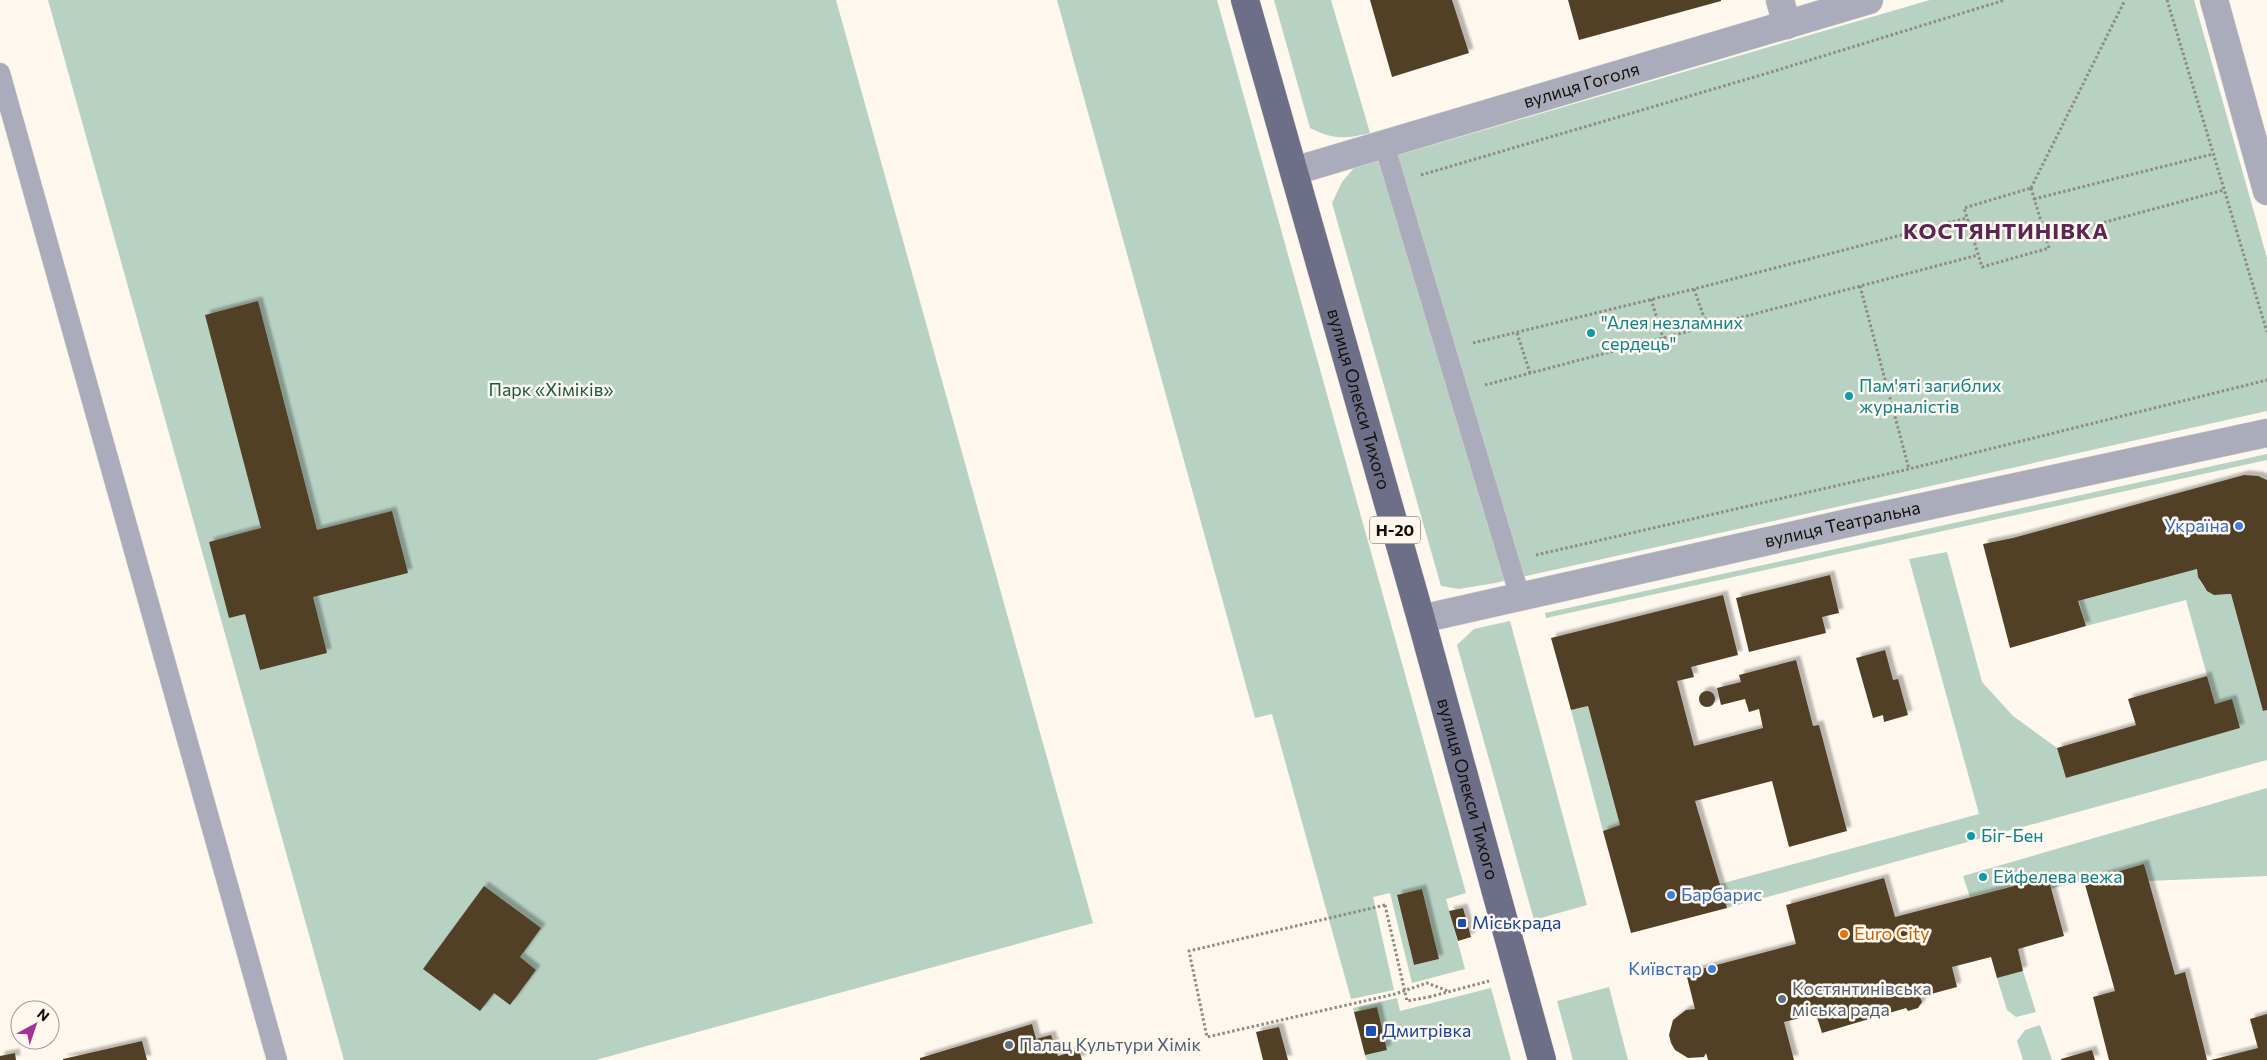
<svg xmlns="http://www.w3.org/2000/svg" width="2267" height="1060" viewBox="0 0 2267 1060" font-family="Commissioner,sans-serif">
<defs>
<filter id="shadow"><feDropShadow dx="4.5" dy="-4.5" stdDeviation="1" flood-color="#0004"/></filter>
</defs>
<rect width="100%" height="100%" fill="#fdf7ee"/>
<g fill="#b7d1c3" fill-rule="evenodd">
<path d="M48,0H836L1093,923L596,1060H344Z"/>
<path d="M1057,0H1217L1466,893L1446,899L1465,969L1412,983L1390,893L1373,897L1394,990L1351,999L1272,714L1255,718ZM1422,889L1439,959L1414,965L1397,896Z"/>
<path d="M1274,0H1331L1370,133C1344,139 1335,140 1310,128Z"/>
<path d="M1930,0H2194L2267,258V411L1495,583L1459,589L1441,586L1332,203L1342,182L1354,168Z"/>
<path d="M2267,454V460L1546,618L1545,613Z"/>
<path d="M1947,552L1982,682L2013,716L2057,748L2066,778L2240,728L2215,704L2186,600L2086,626L2079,601L2197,569C2199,588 2211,598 2231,594L2263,711L2267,710V760L1727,908L1720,884L1979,814L1909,559Z"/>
<path d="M1510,621L1587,905L1534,920L1457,645L1474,629Z"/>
<path d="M1588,706L1620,825L1603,831L1571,710Z"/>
<path d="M2267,788V876L2148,881L2144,864L2051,889L2048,877L1970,897L1963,876Z"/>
<path d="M2023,971L2036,1012L2016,1017L2007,1010L1997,978Z"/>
<path d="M1609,987L1628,1060H1573L1557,1001Z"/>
<path d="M1491,988L1511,1060H1367L1365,1055L1377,1007L1354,1012L1353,1008L1397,998L1400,1011Z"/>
<path d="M2040,1025L2052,1060H2023L2017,1041L2025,1030Z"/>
</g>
<g fill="#514026" filter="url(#shadow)">
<path d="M1370,0H1452L1469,53L1392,77Z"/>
<path d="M1568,0H1721V1L1579,40Z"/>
<path d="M258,301L317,530L392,511L408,573L313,597L327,653L260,670L245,614L229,618L209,542L261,528L205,315Z"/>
<path d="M2244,475L2258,476L2267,480V710L2263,711L2231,594L2214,595L2207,591L2198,577L2197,569L2078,601L2086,626L2010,648L1983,544L2013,538Z"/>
<path d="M1830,575L1839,613L1822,617L1826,633L1749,652L1736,598Z"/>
<path d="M1723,595L1738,655L1691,667L1694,677L1677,681L1694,746L1763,728L1759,709L1749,712L1745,699L1721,705L1717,688L1741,682L1739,675L1796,660L1813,726L1819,725L1847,831L1789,847L1772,781L1695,801L1727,908L1631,933L1603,831L1620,825L1588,706L1571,710L1551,638Z"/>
<path d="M1885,650L1893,680L1898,679L1908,715L1884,722L1883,715L1873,718L1856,658Z"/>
<path d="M2207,676L2215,704L2232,699L2240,728L2066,778L2057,748L2136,725L2128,699Z"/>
<circle cx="1707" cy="699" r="8"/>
<path d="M2144,864L2175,975L2185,972L2207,1060H2109L2093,997L2115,991L2084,881Z"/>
<path d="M2048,877L2064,936L2018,949L2023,971L1997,978L1991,957L1952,967L1957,987L1920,997L1922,1002L1918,1008L1908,1011L1906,1008L1822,1033L1816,1014L1784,1022L1794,1060H1708L1706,1053L1704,1057L1688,1058L1675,1050L1671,1043L1669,1035L1673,1020L1686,1010L1695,1009L1686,973L1796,944L1786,905L1884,878L1895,917Z"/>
<path d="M484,886L541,928L520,957L536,970L510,1005L494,993L480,1011L423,969Z"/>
<path d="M1422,889L1439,959L1414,965L1397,895Z"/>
<path d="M1463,908L1471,937L1458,941L1449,911Z"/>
<path d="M1377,1007L1387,1050L1365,1055L1354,1012Z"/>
<path d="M2267,1014V1060H2211L2258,1048L2250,1019Z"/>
<path d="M1032,1024L1036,1039L1051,1035L1058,1056L1079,1050L1082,1060H920V1058Z"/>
<path d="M1279,1027L1288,1060H1263L1256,1032Z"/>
<path d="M142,1041L147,1060H63V1059Z"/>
<path d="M2092,1050L2095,1060H2061V1059Z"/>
<path d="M15,1053L16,1060H0V1056Z"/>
</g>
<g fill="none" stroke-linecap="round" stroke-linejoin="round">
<defs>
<g id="lane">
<path d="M0,73L277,1060"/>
<path d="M1384,144L1520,597"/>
</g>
<g id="street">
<path d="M1780,0L1787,25"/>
<path d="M2214,0L2267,191"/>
<path id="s1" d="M1294,171L1869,0"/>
<path id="s2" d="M1421,619L1848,523L2267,433"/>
</g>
<g id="primary">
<path id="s3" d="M1245,0L1421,619L1542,1060"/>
</g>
</defs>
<use href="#lane" stroke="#d8d2c9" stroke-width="21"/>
<use href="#street" stroke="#d8d2c9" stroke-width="29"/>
<use href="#primary" stroke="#d8d2c9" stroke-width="29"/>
<g stroke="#8f8a82" stroke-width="3" stroke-dasharray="2.5 2.5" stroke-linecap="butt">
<path d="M2167,0L2267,332"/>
<path d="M1421,175L1768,73L2005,0"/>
<path d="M2031,188L2049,248L1982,267L1964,208Z"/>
<path d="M2031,188L2125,0"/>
<path d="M2034,199L2213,154"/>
<path d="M2046,238L2224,190"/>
<path d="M1860,286L1909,469"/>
<path d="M1694,289L1707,326"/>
<path d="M1651,299L1663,338"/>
<path d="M1517,333L1530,373"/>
<path d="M1473,343L1694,289L1967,218"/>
<path d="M1485,385L1978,255"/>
<path d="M1536,555L1909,469L2267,380"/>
<path d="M1385,905L1189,951L1207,1037L1395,994L1427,983L1448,991"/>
<path d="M1429,997L1489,981"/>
</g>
<use href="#lane" stroke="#abacbb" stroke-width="20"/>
<use href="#street" stroke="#abacbb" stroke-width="28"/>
<use href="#primary" stroke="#6d6e88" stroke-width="28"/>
<path stroke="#8f8a82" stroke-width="3" stroke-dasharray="2.5 2.5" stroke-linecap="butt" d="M1385,905L1407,1001L1429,997"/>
</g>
<g fill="#0f9aa8" stroke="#fdf7ee" stroke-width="2">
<circle cx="1591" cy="333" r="5"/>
<circle cx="1849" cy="396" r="5"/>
<circle cx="1971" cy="836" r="5"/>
<circle cx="1983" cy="877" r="5"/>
</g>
<g fill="#3f7fe0" stroke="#fdf7ee" stroke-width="2">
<circle cx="2239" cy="526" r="5"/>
<circle cx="1671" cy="895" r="5"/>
<circle cx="1712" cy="969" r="5"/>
</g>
<g fill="#1a4fb4" stroke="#fdf7ee" stroke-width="2">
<rect x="1457" y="918" width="10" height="10" rx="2.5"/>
<rect x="1365" y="1025" width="12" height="12" rx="2.5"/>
</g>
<circle fill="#e8710a" stroke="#fdf7ee" stroke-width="2" cx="1844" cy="934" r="5"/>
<g fill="#5c6f8a" stroke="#fdf7ee" stroke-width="2">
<circle cx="1782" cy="999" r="5"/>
<circle cx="1009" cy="1045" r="5"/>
</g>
<g text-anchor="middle" stroke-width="5" stroke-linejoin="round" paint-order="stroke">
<rect fill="#fdf7ee" stroke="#5a554d" stroke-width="1" x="1370" y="516.5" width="50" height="27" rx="4"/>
<g font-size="16" font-weight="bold" fill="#140f08">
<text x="1395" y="536">Н-20</text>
</g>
<g font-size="18" fill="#140f08" stroke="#fdf7ee">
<text dy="6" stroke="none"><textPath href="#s1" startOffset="300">вулиця Гоголя</textPath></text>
<text dy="6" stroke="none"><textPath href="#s3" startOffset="415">вулиця Олекси Тихого</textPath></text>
<text dy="6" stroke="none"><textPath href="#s2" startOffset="432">вулиця Театральна</textPath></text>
<text dy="6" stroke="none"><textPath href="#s3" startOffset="820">вулиця Олекси Тихого</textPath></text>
</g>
<g font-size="18" fill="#0d838f" stroke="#fdf7ee" text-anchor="start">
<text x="1601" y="329">"Алея незламних<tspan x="1601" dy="21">сердець"</tspan></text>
<text x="1859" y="392">Пам'яті загиблих<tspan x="1859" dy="21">журналістів</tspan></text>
<text x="1981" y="842">Біг-Бен</text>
<text x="1993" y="883">Ейфелева вежа</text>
</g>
<g font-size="18" fill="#19583f" stroke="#fdf7ee">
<text x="551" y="396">Парк «Хіміків»</text>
</g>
<g font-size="18" fill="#366cbe" stroke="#fdf7ee" text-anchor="end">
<text x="2229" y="532">Україна</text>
<text x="1681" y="901" text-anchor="start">Барбарис</text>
<text x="1702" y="975">Київстар</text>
</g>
<g font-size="18" fill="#164399" stroke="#fdf7ee" text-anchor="start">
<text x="1472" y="929">Міськрада</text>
<text x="1382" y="1037">Дмитрівка</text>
</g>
<g font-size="18" fill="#c56008" stroke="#fdf7ee" text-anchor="start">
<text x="1854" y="940">Euro City</text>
</g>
<g font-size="18" fill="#4e5e75" stroke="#fdf7ee" text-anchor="start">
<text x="1792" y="995">Костянтинівська<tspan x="1792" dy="21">міська рада</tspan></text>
<text x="1019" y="1051">Палац Культури Хімік</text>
</g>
<g font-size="22" font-weight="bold" letter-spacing="1" fill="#5c2654" stroke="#fdf7ee">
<text x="2006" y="239">КОСТЯНТИНІВКА</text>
</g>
</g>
<g transform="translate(35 1025) rotate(40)"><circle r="24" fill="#fdf7ee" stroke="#a09a92"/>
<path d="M0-4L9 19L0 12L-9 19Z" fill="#a23594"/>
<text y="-8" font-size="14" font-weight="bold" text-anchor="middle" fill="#140f08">N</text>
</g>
</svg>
